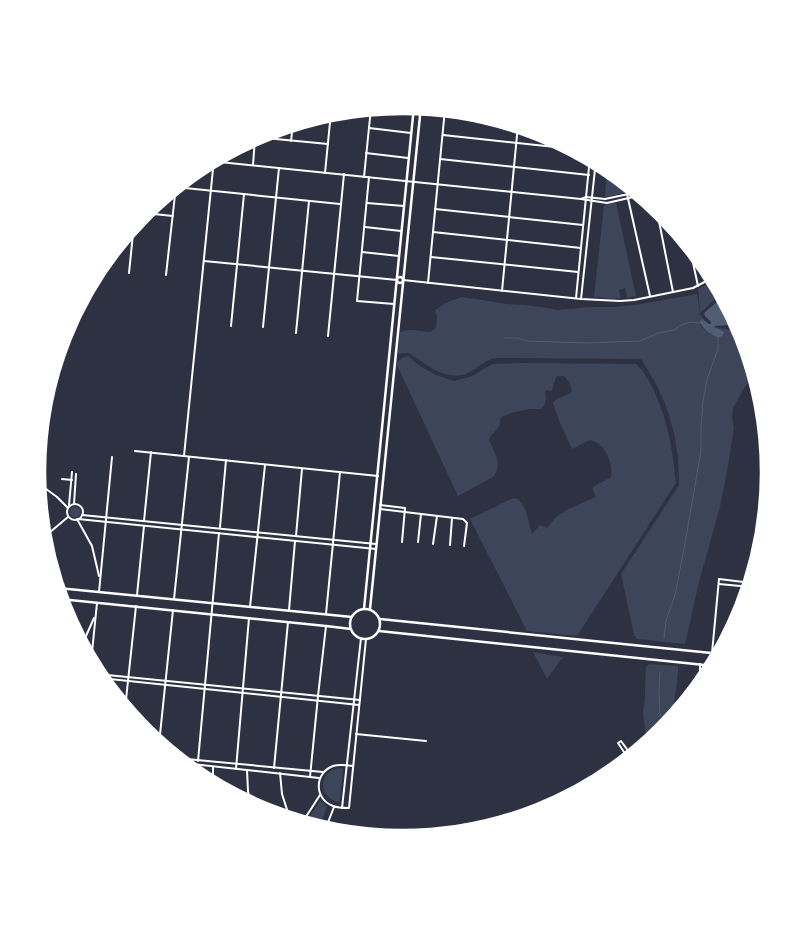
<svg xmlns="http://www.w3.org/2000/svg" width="807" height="944" viewBox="0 0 807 944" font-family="Figtree,sans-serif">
<rect width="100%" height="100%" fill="#2d3142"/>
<g fill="#3c4559">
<path d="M607,166L628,184L630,192L605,197Z"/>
<path d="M616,203L636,296L627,298L625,288L619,290L621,298L613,299L594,297L604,205Z"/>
<path d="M715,280L722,293L700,313L698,289Z"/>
<path d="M697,294L700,314L707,323L702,319L700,325L706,331L718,338L723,331L714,327L731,330L739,325L743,332L755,373L745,387L733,408L732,418L734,427L728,466L720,507L699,582L685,644L637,639L634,635L621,574L679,485L678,458L674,433L665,403L654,380L641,359L494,358C484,361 479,367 470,372C448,384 426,364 409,353L398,354L400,332C410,328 419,331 430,332L436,328L437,316L435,310L448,302L462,297L507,304L524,305L542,307L557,310L590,307H614L635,305Z"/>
<path d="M408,356L420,366L436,375L454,381L470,377L485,368L493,364L522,363L636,364C645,372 650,382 655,393C668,422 673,451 676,483L577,636L527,631L470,519L511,499L516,498C528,507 528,521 532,534L540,525L547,528C550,525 552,521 555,518C565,509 583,503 596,497L593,490V487L611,477C613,462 606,444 590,440L572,449L560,423L553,403C557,396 567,397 572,391L569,382L564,376H558L556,377L552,390L550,391L546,390L545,391C546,399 547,403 541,409H529L511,413L501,417L499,427L491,436L489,440C495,453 503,465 493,477L458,496L396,363L402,358Z"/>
<circle cx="75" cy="512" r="5.5"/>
<path d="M533,652L563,657L547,679Z"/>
<path d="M649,664L678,666V674L674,704L673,720L663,732L649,743L645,730L643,712L645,699V690L646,667Z"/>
<path d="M341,768L343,770L340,800L338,802C316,796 319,769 341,768Z"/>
<path d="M321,801L327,807L319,828L305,824L319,802Z"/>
</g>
<path fill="#4f5d75" d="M724,296L737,321L730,325L715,326L714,327L723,331L724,333L722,336L718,338L706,331L700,323V321L702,319L709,324H711V322L705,316L704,313Z"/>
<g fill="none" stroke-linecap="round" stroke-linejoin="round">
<g stroke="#4f5d75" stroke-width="1">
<path d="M505,338H517L528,341L587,343L640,341L659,333L674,330L681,325L691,322L700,323"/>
<path d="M664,638L666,621L675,595L684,549L701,451V428L703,401L707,379L718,349V338"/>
<path d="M660,672L659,692L660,716"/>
</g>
<g stroke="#fff" stroke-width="2">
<path d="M394,106L414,108"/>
<path d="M445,112L489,116"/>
<path d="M369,128L411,133"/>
<path d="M443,135L574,149"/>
<path d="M255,137L328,144"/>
<path d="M291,141L293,124"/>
<path d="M366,153L408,158"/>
<path d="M440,159L589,175"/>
<path d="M253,165L255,138"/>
<path d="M325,173L331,112"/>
<path d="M369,177L357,301L394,304"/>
<path d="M175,187L340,204"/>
<path d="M627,194L650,296"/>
<path d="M367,203L404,206"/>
<path d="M656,206L673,292"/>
<path d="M435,209L583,225"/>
<path d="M144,213L173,216"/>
<path d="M365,227L401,231"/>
<path d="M433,232L581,248"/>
<path d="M689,244L698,286"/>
<path d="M362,252L399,256"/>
<path d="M431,257L578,272"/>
<path d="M204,261L397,280"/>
<path d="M129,273L134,224"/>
<path d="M166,275L176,186"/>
<path d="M428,283L445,109"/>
<path d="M502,291L518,125"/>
<path d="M576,298L590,157"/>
<path d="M581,299L596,160"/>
<path d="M231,326L244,194"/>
<path d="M263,327L279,168"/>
<path d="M296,333L309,201"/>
<path d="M328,336L344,174"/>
<path d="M135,451L378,476"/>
<path d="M184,456L214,159"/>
<path d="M62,479L72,480"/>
<path d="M42,486L57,497L68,508"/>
<path d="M74,504L76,474"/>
<circle cx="75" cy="512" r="8"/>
<path d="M69,505L72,472"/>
<path d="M380,505L405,508L402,542"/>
<path d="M380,509L463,519L467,523L464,546"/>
<path d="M82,515L376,544"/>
<path d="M77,519L92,546L99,576"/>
<path d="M78,519L376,549"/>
<path d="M144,521L151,452"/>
<path d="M220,527L226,460"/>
<path d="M296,536L302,469"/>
<path d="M43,538L68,517"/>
<path d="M418,542L421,514"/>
<path d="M433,544L437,516"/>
<path d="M450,545L452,518"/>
<path d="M757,567L758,554H761"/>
<path d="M99,592L112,457"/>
<path d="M137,595L144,526"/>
<path d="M174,599L189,457"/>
<path d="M250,607L265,465"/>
<path d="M289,610L295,541"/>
<path d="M326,614L340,472"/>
<path d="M82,645L94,618"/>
<path d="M712,653L719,579"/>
<path d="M91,662L97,603"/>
<path d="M97,674L360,700"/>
<path d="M100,678L359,705"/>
<path d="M125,709L136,606"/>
<path d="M356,734L426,741"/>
<path d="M159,744L173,610"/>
<path d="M176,758L323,772"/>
<path d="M198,761L219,533"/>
<path d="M183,763L319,778"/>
<path d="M353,766C346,765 339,764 333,766C314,773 314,799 333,806C338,808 344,808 349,808L366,639"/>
<path d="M274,768L288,622"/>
<path d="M236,769L249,618"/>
<path d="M247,770L248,791L250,804"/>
<path d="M280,773L282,794L290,819"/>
<path d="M310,777L318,696L326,626"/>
<path d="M213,785V767"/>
<path d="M342,808L361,638"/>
<path d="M302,823L320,795"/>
<path d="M325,830L334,807"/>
</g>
<g stroke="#fff" stroke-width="2">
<path d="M210,161L581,199L607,203L642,195"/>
<path d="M364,177L371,108"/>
<path d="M581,199L586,197L605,199L638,192"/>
<path d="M403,280L581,299L620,301L634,300L693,288L714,277"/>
<path d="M719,579L752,583"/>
<path d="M719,584L751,587"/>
<path d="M700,664V686"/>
<path d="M703,665L704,682"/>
<path d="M625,763L626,755L618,743L621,741L629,752L633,756"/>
<path d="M579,793C588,781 602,775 616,770"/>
</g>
<g stroke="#fff" stroke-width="2.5">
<circle cx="400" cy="280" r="3"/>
<path d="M43,541C54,556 58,573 58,591"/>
<path d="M58,588L352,617"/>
<path d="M60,599L326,626L351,629"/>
<circle cx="365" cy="624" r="15"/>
<path d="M364,609L414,106"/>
<path d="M370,609L421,106"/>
<path d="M380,619L721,654"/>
<path d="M379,631L714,666"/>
</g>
</g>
<path d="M0 0H807V944H0ZM45 472a358 358 0 1 1 716 0a358 358 0 1 1-716 0Z" fill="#fff" fill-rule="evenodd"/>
<path fill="none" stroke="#fff" stroke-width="2.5" d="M45 472a358 358 0 1 1 716 0a358 358 0 1 1-716 0Z"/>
</svg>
